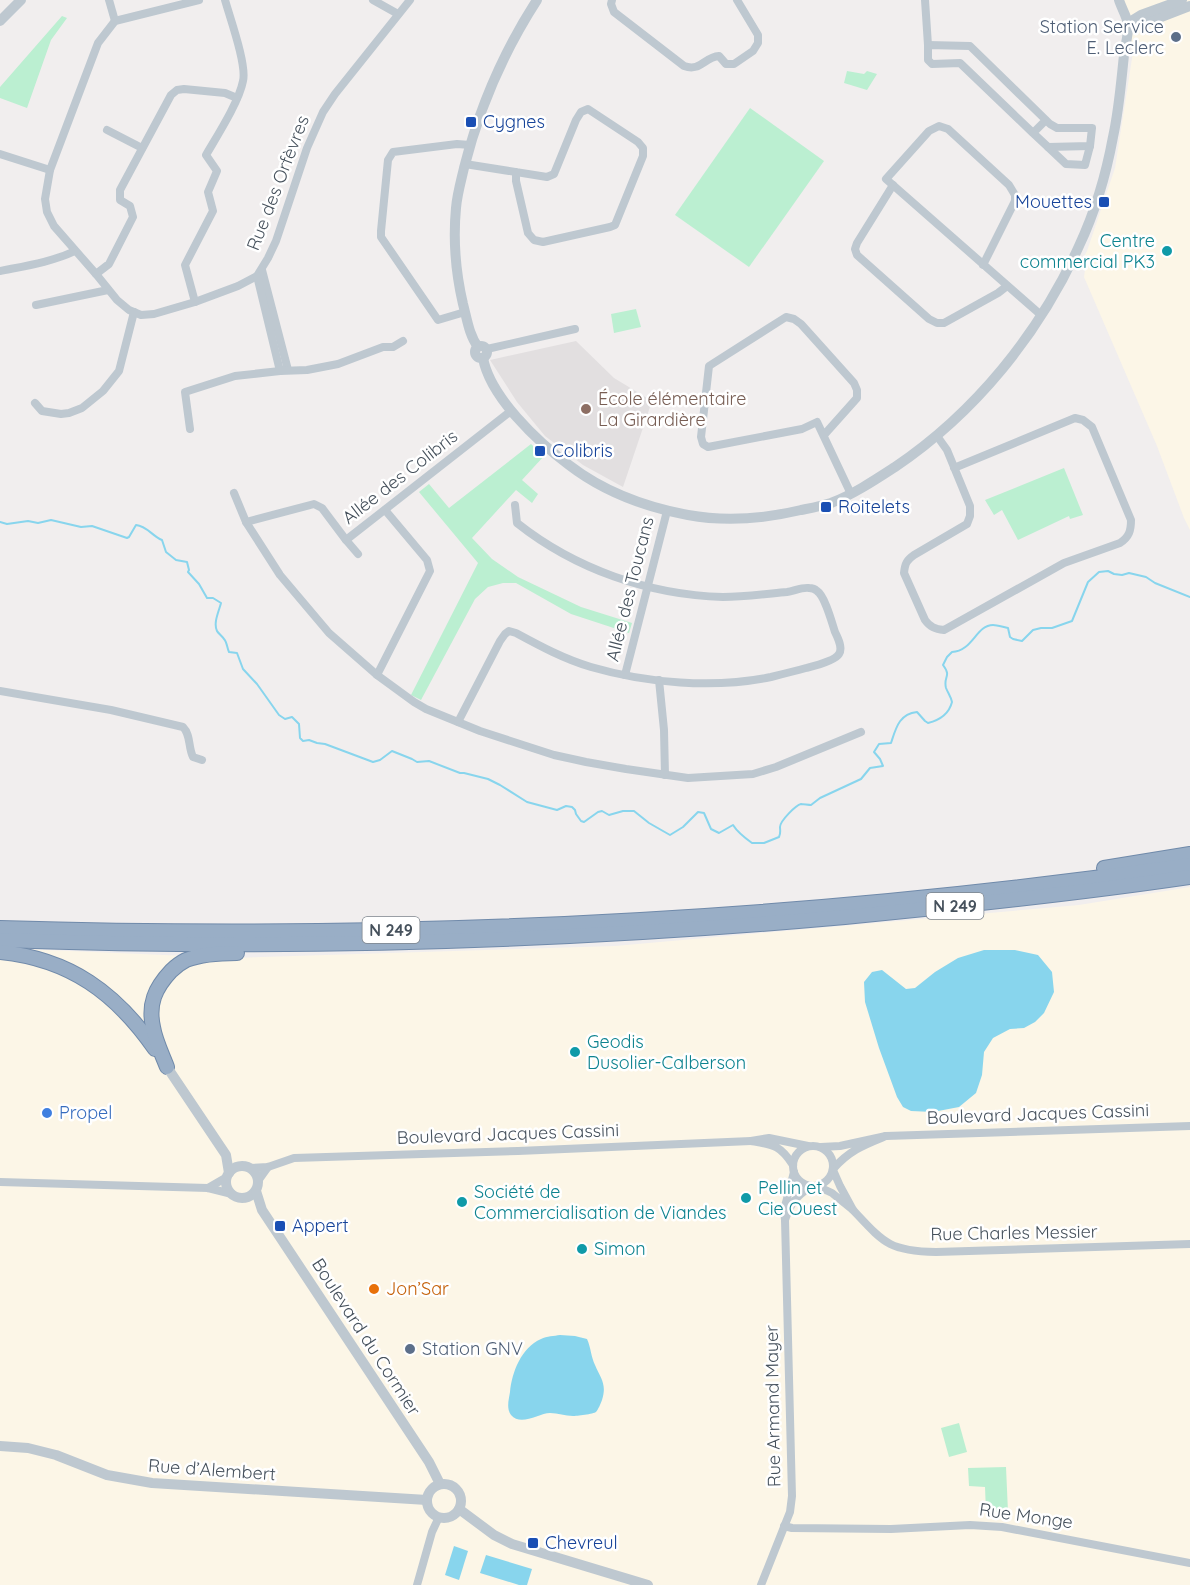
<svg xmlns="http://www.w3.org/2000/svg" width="1190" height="1585" viewBox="0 0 1190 1585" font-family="Quicksand,sans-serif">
<rect width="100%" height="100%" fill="#f1eeee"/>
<g fill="#fcf6e7">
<path d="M1119,0H1190V530L1184,518L1157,446L1084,277L1085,270L1077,269L1087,251L1115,168L1133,52Z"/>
<path d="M1190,887V1585H0V948L234,958L615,946L1079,905Z"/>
</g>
<path fill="#e2dfe0" d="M576,341L614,378L652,401L623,487L583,465L545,436L517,402L490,360Z"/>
<g fill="#bbefd1">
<path d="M62,16L67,18L51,40L27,108L0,98V87Z"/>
<path d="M847,71L864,74L867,71L877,74L867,90L844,83Z"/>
<path d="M750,108L824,161L749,267L675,215Z"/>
<path d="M636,309L641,327L614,333L611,314Z"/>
<path d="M531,444L544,456L522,480L538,494L532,503L516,490L472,538L492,559L518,577L581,607L632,623L629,633L571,614L516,583H503L488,587L475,599L421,700L411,695L478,563L419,492L429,484L449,508Z"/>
<path d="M1064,468L1083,515L1070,519L1069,516L1018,540L1002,510L994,515L985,500Z"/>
<path d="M959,1423L967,1452L949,1457L941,1428Z"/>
<path d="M1006,1467L1008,1512H986L985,1487L969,1486L968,1468Z"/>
</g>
<g fill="#88d5ed">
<path d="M984,950H1015L1038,955L1052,972L1054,992L1044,1013L1035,1022L1024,1028L1010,1029L993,1038L984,1052L982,1075L976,1093L959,1107L933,1112L911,1111L903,1107L897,1097L879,1048L865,1002L864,982L872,972L882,970L906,989L915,988L935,972L958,958Z"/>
<path d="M560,1335L575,1336L587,1339C591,1348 591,1357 595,1365C601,1379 607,1384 602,1400C601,1403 598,1410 596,1412C594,1414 576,1416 573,1416C565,1416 558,1413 550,1413C539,1413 521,1427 511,1415C506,1408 509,1399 510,1392C512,1372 521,1348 541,1339C547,1336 554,1336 560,1335Z"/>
<path d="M454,1546L468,1551L459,1580L445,1575Z"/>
<path d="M486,1555L532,1569L527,1585H519L480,1573Z"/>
</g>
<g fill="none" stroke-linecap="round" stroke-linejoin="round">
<path stroke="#88d5ed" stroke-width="2" d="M0,522L7,524L28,521L38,523L51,520L81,527L92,526L127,538L129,537L136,525C147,526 152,536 162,540L166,552L176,560L187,562L189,570L188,572L199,584L207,598H213L221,603C219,611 213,623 217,631C218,633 223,637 224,639C227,642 227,648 229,652L237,653L243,669L257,684L279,715L285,719L292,717L299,724L300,738L303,741L309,740L317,743L325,744L373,762L380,760L392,751L412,759L417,762L429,761L460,773H464L488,779L500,785L527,802L557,810L566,806L572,807L575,810L576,814L581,821L584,822L598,812L602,811L609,815L623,811H634L649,823L670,835L683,827L698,812L704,813L711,829L719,833L733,825C738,833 745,838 752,843H764L779,837C781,833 780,830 780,827C780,821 796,805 801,804C803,804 809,805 811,805L820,798L861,779L870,768L883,766L880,759L874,752L879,744L891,743C896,728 899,714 917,712L925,721L928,723C940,720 949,714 952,702C951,697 948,693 946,688C943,676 952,677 943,665L947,657L952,652C973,651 976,625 993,625C997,625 1003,627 1008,628L1010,637L1013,639L1022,641L1033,630L1041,628H1052L1072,621L1088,582L1099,572L1108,571L1114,574L1122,575L1129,573L1146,577L1155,583L1190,597"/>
<defs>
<g id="trunk">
<path d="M1104,868L1190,854"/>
<path d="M0,928C397,940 796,922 1190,865"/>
<path d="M0,940C282,950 564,942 845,917C960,906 1075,894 1190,877"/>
<path d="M0,952C70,959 116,993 155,1049"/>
<path d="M167,1067C162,1054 155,1040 153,1027C148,1004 155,988 171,971C175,967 180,963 186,960C202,954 220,953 237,953"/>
</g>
</defs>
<use href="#trunk" stroke="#708aaa" stroke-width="16"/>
<g stroke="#bec8d0" stroke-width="8">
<path d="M109,0L115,21"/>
<path d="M199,0L115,21L98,43L50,170L45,199L47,212L54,226L96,274L117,300L129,310L141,315L154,314L195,302L238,286L257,276L268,258L276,241L307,148L323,112L335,94L410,0"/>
<path d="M373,0L398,14"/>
<path d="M612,0L611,4L614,12L684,66C701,72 704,57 719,56L726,64H734L753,51L758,43V35L737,0"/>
<path d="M925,0L928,45"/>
<path d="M107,130L142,148"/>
<path d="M1033,133L1048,147L1090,146L1092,128H1057L1050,124L970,46L928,45V60L932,64L960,63L1033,133L1046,120"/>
<path d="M1048,147L1066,164L1085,165L1090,146"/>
<path d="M0,154L50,170"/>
<path d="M465,164L547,177L554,174L576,120L581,112L588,109L638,142L643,148V156L615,225L610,227L543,242L534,240L528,233L516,181V172"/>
<path d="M893,185L857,243L855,249L857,255L929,319L937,323H944L998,293L1007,286"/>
<path d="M983,265L1015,201V195L1009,185L948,129L939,126L929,131L886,179L1041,315"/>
<path d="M262,270L288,370"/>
<path d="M0,271C25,266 52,262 75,251"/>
<path d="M96,274L109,264L133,217L130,206L120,200V190L171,95L177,90L184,89L225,93L237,98"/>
<path d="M257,276L280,371"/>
<path d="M195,302L185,265L213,211L208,192L217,171L206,155C217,136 239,102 243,81C247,65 230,18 225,0"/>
<path d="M36,305L108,290"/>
<path d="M465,312L438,320L381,237V231L388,160L393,152L457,144L470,145"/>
<path d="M487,349L575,329"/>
<path d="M35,403L42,411L61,414L69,413L82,408L103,391L119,371L134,312"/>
<path d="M190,429L185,392L235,376L280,371L307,370L338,364L383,347H393L403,341"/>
<path d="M824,435L857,398V390L854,383L801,324L794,319L786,317L709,366L701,437L703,444L708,447L802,429L817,422L851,494"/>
<path d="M937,436L947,450L970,506V516L967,524L914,555C907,560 905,563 904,573L925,620C930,627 935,629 944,630L1064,563L1120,543C1129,537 1131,531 1131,520L1092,427L1083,420L1075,418L954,468"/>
<path d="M234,493L246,522L280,575L329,633L377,675L414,702L426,709L480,731L554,755L586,762L626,769L688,778L753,774L776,767L861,732"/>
<path d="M246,522L314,504L322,508L346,540L511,411"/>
<path d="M346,540L358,554"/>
<path d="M377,675L430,571L427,560L385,510"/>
<path d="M625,675L667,511"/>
<path d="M659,680L664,730L665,775"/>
<path d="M0,691L111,710L183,727C191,735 188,747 193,757L202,760"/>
<path d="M458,722L500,641L505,634L509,631L516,633C540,646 564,659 591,667C646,683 714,689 771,677C783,674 795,671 806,668C814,666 835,661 839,654C843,648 838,638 835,632C832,623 825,596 817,591C815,589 812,588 809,588C802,587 794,591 787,592C766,594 744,597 723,597C649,595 575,569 517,523L515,505"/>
<path d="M886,1136L1190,1126"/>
<circle cx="813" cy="1166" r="20"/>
<path d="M821,1147L840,1146L886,1136C864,1145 850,1150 833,1169"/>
<path d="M793,1165C780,1145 774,1145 751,1141L769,1138L808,1146"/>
<path d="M249,1168L268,1167L294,1158L518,1151L751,1141"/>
<path d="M794,1172L784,1210L785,1220C791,1202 796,1197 811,1186"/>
<path d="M258,1181L268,1167"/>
<path d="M0,1182L208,1188L232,1194"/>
<path d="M817,1186L832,1193L853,1210L840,1186L833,1170"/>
<path d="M208,1188L227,1177"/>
<path d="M853,1210C884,1243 889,1251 936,1252L1190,1244"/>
<path d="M784,1526L792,1528L891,1529L970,1525L1002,1527L1190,1563"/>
<path d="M417,1585L432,1532L439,1517"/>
<path d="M761,1585L790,1512L792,1496L785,1220"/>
</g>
<g stroke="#bec8d0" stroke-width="10">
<path d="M0,21L21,0"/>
<path d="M1128,23L1143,24L1190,6"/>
<path d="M1128,23L1141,15L1182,0"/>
<circle cx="481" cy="352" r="6"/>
<path d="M478,347C469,335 467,319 463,304C456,274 453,240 456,208C457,195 461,181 464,168C479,109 504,51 537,0"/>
<path d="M483,358C490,397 538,442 569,465C604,492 645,507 688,515C726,522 763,519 801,510C811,508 822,506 831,503C854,494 875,480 895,467C975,413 1039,334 1079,246C1095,212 1106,175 1113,137C1119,110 1121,83 1124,55C1125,45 1129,34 1128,24C1127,17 1121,7 1119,0"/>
<path d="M167,1067L226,1155L229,1173"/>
<circle cx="242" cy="1182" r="16"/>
<path d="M256,1191L262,1210L429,1462L440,1484"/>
<path d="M0,1446L28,1448L56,1455L107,1475L152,1483L427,1500"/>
<circle cx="444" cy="1501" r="17"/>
<path d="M459,1509L494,1535L512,1544L648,1585"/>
</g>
<use href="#trunk" stroke="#99aec6" stroke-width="14"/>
</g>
<g fill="#5c6f8a" stroke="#fff" stroke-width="2">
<circle cx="1176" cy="37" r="6"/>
<circle cx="410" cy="1349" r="6"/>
</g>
<g fill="#1a4fb4" stroke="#fff" stroke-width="2">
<rect x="465" y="116" width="12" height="12" rx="3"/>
<rect x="1098" y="196" width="12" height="12" rx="3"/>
<rect x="534" y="445" width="12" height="12" rx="3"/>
<rect x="820" y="501" width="12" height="12" rx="3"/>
<rect x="274" y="1220" width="12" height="12" rx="3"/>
<rect x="527" y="1537" width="12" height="12" rx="3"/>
</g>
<g fill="#0f9aa8" stroke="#fff" stroke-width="2">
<circle cx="1167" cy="251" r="6"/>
<circle cx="575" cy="1052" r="6"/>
<circle cx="746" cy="1198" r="6"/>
<circle cx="462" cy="1202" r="6"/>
<circle cx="582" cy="1249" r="6"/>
</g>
<circle fill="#8d6e63" stroke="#fff" stroke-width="2" cx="586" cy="409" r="6"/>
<circle fill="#3f7fe0" stroke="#fff" stroke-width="2" cx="47" cy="1113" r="6"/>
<circle fill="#e8710a" stroke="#fff" stroke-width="2" cx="374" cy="1289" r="6"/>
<g text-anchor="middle" stroke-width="5" stroke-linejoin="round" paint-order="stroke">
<g fill="#fff" stroke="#7e858d" stroke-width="1.5">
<rect x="926.5" y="893" width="57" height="26" rx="4.5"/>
<rect x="362.5" y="917" width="57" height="26" rx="4.5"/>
</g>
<g font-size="16" font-weight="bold" fill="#46515c">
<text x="955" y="912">N 249</text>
<text x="391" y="936">N 249</text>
</g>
<g font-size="18" fill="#4e5e75" stroke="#fff" text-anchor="end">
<text x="1164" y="33">Station Service<tspan x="1164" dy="21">E. Leclerc</tspan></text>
<text x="422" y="1355" text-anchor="start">Station GNV</text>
</g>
<g font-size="18" fill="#164399" stroke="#fff" text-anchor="start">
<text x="483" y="128">Cygnes</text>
<text x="1092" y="208" text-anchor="end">Mouettes</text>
<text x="552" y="457">Colibris</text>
<text x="838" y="513">Roitelets</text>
<text x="292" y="1232">Appert</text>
<text x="545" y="1549">Chevreul</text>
</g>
<g font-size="18" fill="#46515c" stroke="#fff">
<text transform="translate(278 183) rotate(-69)" y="6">Rue des Orfèvres</text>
<text transform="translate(400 477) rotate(-38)" y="6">Allée des Colibris</text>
<text transform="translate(630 589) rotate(-76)" y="6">Allée des Toucans</text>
<text transform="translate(1038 1114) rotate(-2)" y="6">Boulevard Jacques Cassini</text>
<text transform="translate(508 1134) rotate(-2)" y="6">Boulevard Jacques Cassini</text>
<text transform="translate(1014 1233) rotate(-1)" y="6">Rue Charles Messier</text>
<text transform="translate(366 1337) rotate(57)" y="6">Boulevard du Cormier</text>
<text transform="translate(773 1406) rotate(-91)" y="6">Rue Armand Mayer</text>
<text transform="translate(212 1470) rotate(4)" y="6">Rue d’Alembert</text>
<text transform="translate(1026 1516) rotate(8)" y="6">Rue Monge</text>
</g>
<g font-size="18" fill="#0d838f" stroke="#fff" text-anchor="start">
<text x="1155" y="247" text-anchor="end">Centre<tspan x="1155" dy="21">commercial PK3</tspan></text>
<text x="587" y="1048">Geodis<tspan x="587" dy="21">Dusolier-Calberson</tspan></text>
<text x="758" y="1194">Pellin et<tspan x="758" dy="21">Cie Ouest</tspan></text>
<text x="474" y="1198">Société de<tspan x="474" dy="21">Commercialisation de Viandes</tspan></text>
<text x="594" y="1255">Simon</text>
</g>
<g font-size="18" fill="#785e54" stroke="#fff" text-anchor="start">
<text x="598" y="405">École élémentaire<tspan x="598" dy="21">La Girardière</tspan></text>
</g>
<g font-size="18" fill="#366cbe" stroke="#fff" text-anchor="start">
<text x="59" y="1119">Propel</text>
</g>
<g font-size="18" fill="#c56008" stroke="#fff" text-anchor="start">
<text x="386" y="1295">Jon’Sar</text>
</g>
</g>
</svg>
